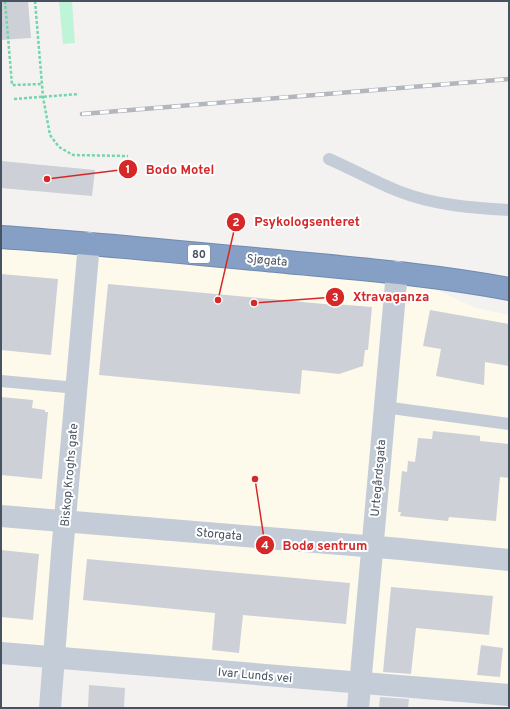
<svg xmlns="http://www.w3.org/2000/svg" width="510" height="709" viewBox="0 0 510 709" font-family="Overpass,sans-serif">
<rect width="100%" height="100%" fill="#f4f2f1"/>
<path fill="#fefaeb" d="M1,237L397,272L476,308L509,315V694L1,643Z"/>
<path fill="#bef4d7" d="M59,1H72L75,43L63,44Z"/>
<g fill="#cdd0d7">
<path d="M1,1H28L31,38L1,40Z"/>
<path d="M1,161L95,170L92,196L1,188Z"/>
<path d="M1,274L58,279L51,355L1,350Z"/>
<path d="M108,284L335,305V304L372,307L368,350H365L363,366L339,374L302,370L300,394L99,375Z"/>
<path d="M430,310L509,324V366L485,362L484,385L436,376L441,349L423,346Z"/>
<path d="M1,397L33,400L32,408L45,410V412H48L42,479L1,475Z"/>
<path d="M433,431L480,436V441L509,444V478L500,477L496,521L449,517L448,521L400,516L401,512H398L402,471L407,472L408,461L415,462L418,438L432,439Z"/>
<path d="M1,550L39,554L33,620L1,617Z"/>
<path d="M87,559L350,583L346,624L243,615L239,653L212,650L215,613L83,600Z"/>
<path d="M391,587L493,596L489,635L416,628L411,674L383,672Z"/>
<path d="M481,645L503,648L500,677L477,675Z"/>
<path d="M89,685L125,688L124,708H88Z"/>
<path d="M380,697L409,699L408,708H379Z"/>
</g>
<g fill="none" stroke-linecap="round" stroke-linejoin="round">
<defs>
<path id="highway" d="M1,237C89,243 178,252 266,260C347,268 429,274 509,289"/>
</defs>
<use href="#highway" stroke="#718ab0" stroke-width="24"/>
<g stroke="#72d5ac" stroke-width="2.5" stroke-dasharray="3 2" stroke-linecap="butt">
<path d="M5,1L12,85L42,84"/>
<path d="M35,1L43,97L50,135L59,147L73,155L128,156"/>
<path d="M14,99L79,94"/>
</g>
<g stroke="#c4ccd7" stroke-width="12">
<path d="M329,159C352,169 375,182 398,191C433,205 472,208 509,210"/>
<path d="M1,381L77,388"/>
<path d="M384,407L509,424"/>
</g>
<g stroke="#c4ccd7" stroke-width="22">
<path d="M1,516L401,549L509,560"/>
<path d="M1,653L509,695"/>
<path d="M50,708L62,553L89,243"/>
<path d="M358,708L397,272"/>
</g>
<use href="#highway" stroke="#869fc4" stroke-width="22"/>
<defs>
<path id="rail" d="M82,114L509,79"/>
</defs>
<use href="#rail" stroke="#b3b6bc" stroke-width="4.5"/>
<use href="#rail" stroke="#fff" stroke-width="3" stroke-dasharray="9" stroke-linecap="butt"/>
</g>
<g text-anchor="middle" stroke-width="4" stroke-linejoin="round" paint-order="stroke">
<rect fill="#fff" stroke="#7e8790" stroke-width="1" x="188" y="245" width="22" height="18" rx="3"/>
<g font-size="11" font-weight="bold" fill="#475361">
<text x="199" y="258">80</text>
</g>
<g font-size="12" fill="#475361" stroke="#fff">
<text transform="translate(267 260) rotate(5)" y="4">Sjøgata</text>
<text transform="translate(69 475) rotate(-85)" y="4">Biskop Kroghs gate</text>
<text transform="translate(378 478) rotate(-85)" y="4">Urtegårdsgata</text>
<text transform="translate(219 534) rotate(5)" y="4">Storgata</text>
<text transform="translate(255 675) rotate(5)" y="4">Ivar Lunds vei</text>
</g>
</g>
<path fill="none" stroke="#d62828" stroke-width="1.5" d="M47 179L128 169M218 300L236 222M254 303L335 297M255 479L265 545"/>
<g fill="#d62828" stroke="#fff" stroke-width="1.5">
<circle cx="47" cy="179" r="4"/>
<circle cx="218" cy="300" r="4"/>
<circle cx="254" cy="303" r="4"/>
<circle cx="255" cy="479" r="4"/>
<circle cx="128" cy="169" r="10"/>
<circle cx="236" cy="222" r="10"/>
<circle cx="335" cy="297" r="10"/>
<circle cx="265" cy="545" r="10"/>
</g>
<g font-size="12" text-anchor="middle" font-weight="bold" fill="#fff">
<text x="128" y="173">1</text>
<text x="236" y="226">2</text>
<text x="335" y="301">3</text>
<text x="265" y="549">4</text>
</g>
<g font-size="13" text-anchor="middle" font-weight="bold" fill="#d62828" stroke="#fff" stroke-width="4" stroke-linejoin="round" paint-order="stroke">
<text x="180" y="174">Bodo Motel</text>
<text x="307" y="226">Psykologsenteret</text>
<text x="391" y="301">Xtravaganza</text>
<text x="325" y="550">Bodø sentrum</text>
</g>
<rect width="510" height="709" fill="none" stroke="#475361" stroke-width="4"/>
</svg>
